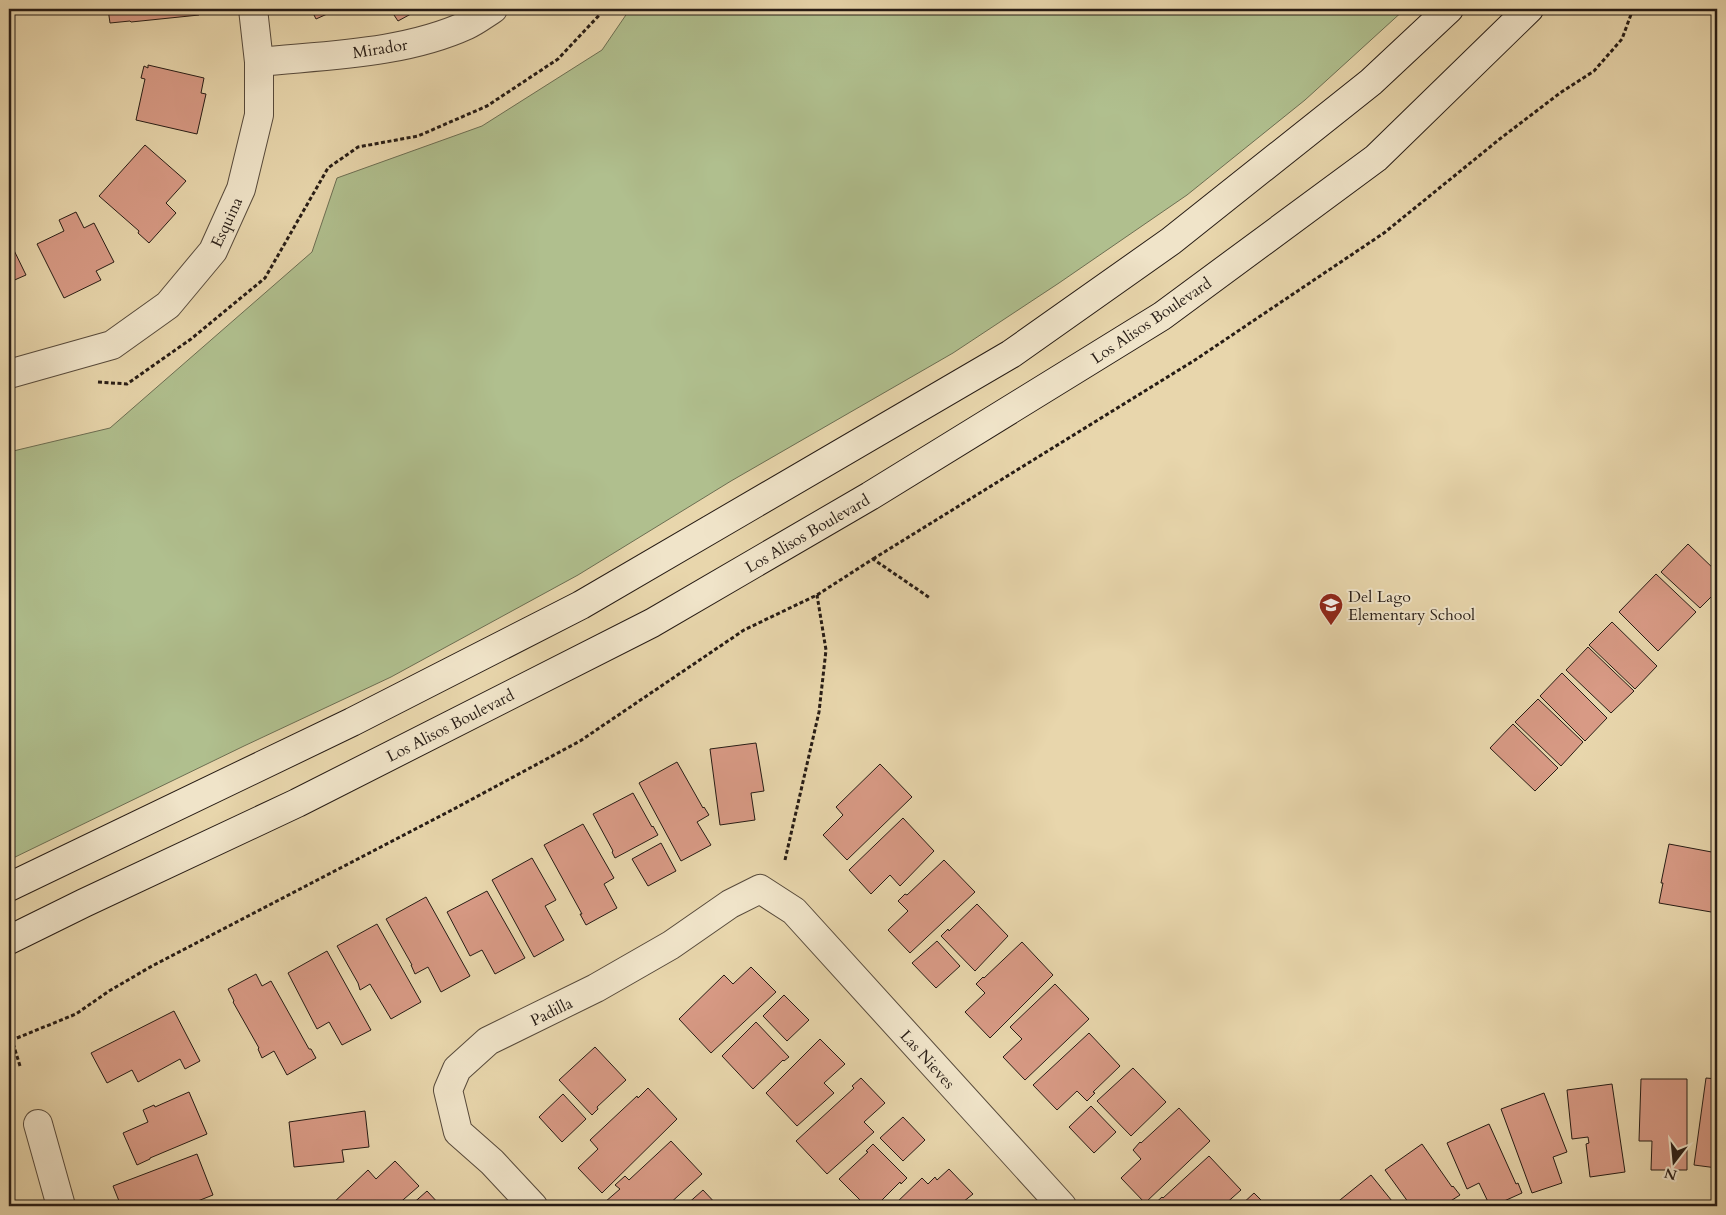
<svg xmlns="http://www.w3.org/2000/svg" width="1726" height="1215" viewBox="0 0 1726 1215" font-family="Cardo,serif">
<rect width="100%" height="100%" fill="#e8d6ac"/>
<filter id="stains"><feTurbulence type="fractalNoise" baseFrequency=".004" numOctaves="4"/><feColorMatrix values="0 0 0 0 .2 0 0 0 0 .09 0 0 0 0 .02 0 0 0 .5 -.17"/></filter>
<radialGradient id="worn" r=".72"><stop offset=".6" stop-color="#630" stop-opacity="0"/><stop offset="1" stop-color="#630" stop-opacity=".3"/></radialGradient>
<path fill="#b0bf8e" stroke="#6c6e52" d="M630,9H1405L1305,100L1187,195L1059,283L953,353L731,481L578,575L391,677L244,746L9,860V452L110,428L312,252L337,178L482,126L602,50Z"/>
<g fill="#d89a85" stroke="#271c15">
<path d="M108,9H198L199,15L131,22L130,21L110,23Z"/>
<path d="M311,9H344L337,12L336,10L316,19Z"/>
<path d="M390,9H420L398,21Z"/>
<path d="M148,65L204,78L201,93L206,94L197,134L136,120L145,79L141,78L144,66L148,68Z"/>
<path d="M145,145L186,181L166,203L176,213L149,243L138,233L139,231L99,196Z"/>
<path d="M76,212L84,228L94,223L114,262L96,271L101,280L64,298L37,244L64,231L59,220Z"/>
<path d="M9,240L26,275L10,282L12,287L9,288Z"/>
<path d="M1688,544L1717,572V591L1700,608L1661,572Z"/>
<path d="M1656,574L1696,612L1658,651L1619,612Z"/>
<path d="M1612,622L1657,666L1635,689L1589,645Z"/>
<path d="M1588,647L1634,691L1611,713L1566,670Z"/>
<path d="M1562,673L1607,718L1585,741L1540,696Z"/>
<path d="M1538,699L1583,742L1561,766L1515,722Z"/>
<path d="M1513,724L1558,768L1535,791L1490,748Z"/>
<path d="M756,743L764,791L751,793L755,820L720,825L710,749Z"/>
<path d="M677,762L703,808L704,807L709,815L697,822L711,845L681,861L639,783Z"/>
<path d="M880,764L912,797L847,860L823,835L843,815L836,807Z"/>
<path d="M633,793L652,827L653,826L658,835L615,858L612,852L613,851L593,814Z"/>
<path d="M903,818L934,851L900,886L890,875L871,894L849,870Z"/>
<path d="M583,824L614,878L604,884L617,908L586,925L580,914H582L544,845Z"/>
<path d="M661,843L676,871L648,886L632,859Z"/>
<path d="M1669,844L1717,853V913L1659,903L1663,883H1661Z"/>
<path d="M532,858L556,900L545,906L564,940L534,957L492,880Z"/>
<path d="M944,860L975,892L910,953L888,930L908,911L898,901L905,894L907,895Z"/>
<path d="M487,891L525,958L495,974L482,950L470,956L447,912Z"/>
<path d="M426,897L470,976L441,992L428,967L415,974L411,965H412L386,919Z"/>
<path d="M977,904L1008,936L975,971L941,936L948,929L949,931Z"/>
<path d="M377,924L421,1002L391,1019L370,984L360,990L358,983L337,946Z"/>
<path d="M937,941L960,966L936,988L912,963Z"/>
<path d="M1022,942L1053,975L990,1038L965,1012L985,993L976,984L983,977L984,978Z"/>
<path d="M327,951L371,1030L342,1045L329,1022L317,1029L288,973Z"/>
<path d="M751,967L776,992L711,1053L679,1019L724,975L733,984Z"/>
<path d="M256,974L262,986L271,981L309,1049H311L316,1058L287,1075L274,1051L262,1058L258,1049L259,1048L233,1002L234,1001L228,989Z"/>
<path d="M1055,984L1089,1019L1025,1080L1003,1057L1022,1039L1010,1027Z"/>
<path d="M784,995L809,1020L787,1041L763,1016Z"/>
<path d="M174,1011L200,1061L185,1069L180,1059L138,1082L132,1070L107,1083L91,1053Z"/>
<path d="M756,1022L789,1057L784,1061L783,1060L753,1089L722,1056Z"/>
<path d="M1089,1033L1120,1066L1093,1092L1095,1093L1087,1101L1077,1091L1057,1110L1033,1085Z"/>
<path d="M820,1039L845,1064L824,1083L834,1093L797,1126L766,1093Z"/>
<path d="M595,1047L626,1080L597,1107L598,1109L592,1115L559,1080Z"/>
<path d="M1133,1068L1166,1102L1131,1136L1097,1101Z"/>
<path d="M861,1078L885,1103L864,1122L874,1132L827,1174L796,1141L854,1088L852,1086Z"/>
<path d="M1706,1078L1717,1079V1168L1694,1165Z"/>
<path d="M1641,1079H1687V1170H1651L1652,1141H1639Z"/>
<path d="M1612,1084L1625,1172L1590,1177L1586,1144L1589,1143L1588,1137L1572,1139L1567,1090Z"/>
<path d="M648,1088L677,1119L602,1193L578,1168L598,1149L590,1140L637,1096L638,1098Z"/>
<path d="M189,1092L207,1134L150,1158V1159L137,1165L123,1133L148,1122L143,1110L154,1105L155,1107Z"/>
<path d="M1544,1093L1567,1152L1553,1157L1562,1183L1532,1193L1501,1109Z"/>
<path d="M563,1094L586,1119L562,1142L539,1117Z"/>
<path d="M1091,1106L1116,1132L1094,1153L1069,1127Z"/>
<path d="M1179,1108L1210,1141L1145,1203L1121,1178L1141,1159L1133,1150L1140,1142L1141,1143Z"/>
<path d="M365,1111L369,1147L342,1150L344,1162L294,1167L289,1122Z"/>
<path d="M903,1117L925,1140L903,1161L880,1138Z"/>
<path d="M1489,1124L1516,1184L1518,1183L1522,1193L1493,1206H1490L1479,1183L1467,1189L1447,1143Z"/>
<path d="M671,1141L702,1174L667,1206H609L605,1202L620,1189L615,1185L625,1176L629,1180Z"/>
<path d="M873,1144L907,1178L901,1184L900,1182L876,1206H866L839,1179L868,1152L866,1151Z"/>
<path d="M1422,1144L1452,1187L1453,1186L1460,1195L1449,1202L1452,1206H1411L1385,1170Z"/>
<path d="M197,1154L213,1195L185,1206H121L113,1186Z"/>
<path d="M1209,1156L1241,1190L1223,1206H1152L1162,1197L1163,1198Z"/>
<path d="M395,1161L419,1186L396,1206H334L332,1204L368,1170L376,1179Z"/>
<path d="M949,1169L973,1194L958,1206H893L922,1178L928,1184L935,1177L937,1180Z"/>
<path d="M1371,1175L1396,1206H1337L1335,1204Z"/>
<path d="M703,1190L718,1206H685Z"/>
<path d="M427,1191L441,1206H410Z"/>
<path d="M1254,1193L1267,1206H1240Z"/>
</g>
<g fill="none" stroke-linecap="round" stroke-linejoin="round">
<defs>
<g id="street">
<path d="M259,62C327,55 404,54 467,25C476,21 485,14 493,9"/>
<path d="M9,374L112,345L168,305L213,251L241,189L259,115V62L253,9"/>
<path d="M38,1124L61,1206"/>
<path d="M533,1206L492,1162L458,1132L448,1090L457,1069L488,1041L596,988L671,945L730,904L760,889L794,911L1062,1206"/>
</g>
<g id="secondary">
<path d="M9,887L352,722L581,605L1011,354L1171,241L1371,82L1449,9"/>
<path d="M9,940L84,903L297,803L652,623L870,496L1162,316L1376,158L1529,9"/>
</g>
</defs>
<use href="#street" stroke="#574a3b" stroke-width="30"/>
<use href="#secondary" stroke="#271c15" stroke-width="30"/>
<g stroke="#271c15" stroke-width="3" stroke-dasharray="4 2.5" stroke-linecap="butt">
<path d="M98,382L127,384L191,339L265,278L328,168L358,147L418,136L487,106L558,59L605,9"/>
<path d="M873,559L1195,360L1384,233L1501,138L1560,93L1594,71L1622,39L1633,9"/>
<path d="M785,860L819,712L826,650L817,595"/>
<path d="M20,1066L12,1040L76,1014L109,991L152,966L452,810L580,741L744,630L817,595L873,559L930,598"/>
</g>
<use href="#street" stroke="#f0e4c9" stroke-width="28"/>
<use href="#secondary" stroke="#f0e4c9" stroke-width="28"/>
</g>
<defs>
<symbol id="school-pin" viewBox="-11 -11 22 30"><path d="M0 17L-7.5 6A9.5 9.5 0 1 1 7.5 6Z" fill="#8f2418" stroke="#f0e4c9"/><path d="M0-5L7-2L0 1L-7-2ZM-4 1L0 2.5L4 1V4Q0 6-4 4Z" fill="#fff"/></symbol>
</defs>
<g fill-rule="evenodd">
<use href="#school-pin" x="1317" y="591" width="28" height="38"/>
</g>
<g text-anchor="middle" stroke-width="4" stroke-linejoin="round" paint-order="stroke">
<g font-size="16" fill="#271c15" stroke="#f0e4c9">
<text transform="translate(380 48) rotate(-9)" y="6">Mirador</text>
<text transform="translate(226 222) rotate(-65)" y="6">Esquina</text>
<text transform="translate(1151 320) rotate(-34)" y="6">Los Alisos Boulevard</text>
<text transform="translate(807 533) rotate(-30)" y="6">Los Alisos Boulevard</text>
<text transform="translate(450 725) rotate(-27)" y="6">Los Alisos Boulevard</text>
<text transform="translate(551 1011) rotate(-26)" y="6">Padilla</text>
<text transform="translate(928 1059) rotate(48)" y="6">Las Nieves</text>
</g>
<g font-size="16" fill="#271c15" stroke="#f0e4c9" text-anchor="start">
<text x="1348" y="602">Del Lago<tspan x="1348" dy="18">Elementary School</tspan></text>
</g>
</g>
<rect width="1726" height="1215" fill="none" stroke="#e8d6ac" stroke-width="30"/>
<rect x="10" y="10" width="1706" height="1195" fill="none" stroke="#271c15" stroke-width="2.5"/>
<rect x="15" y="15" width="1696" height="1185" fill="none" stroke="#271c15"/>
<g transform="translate(1674 1162) rotate(196)" stroke="#f0e4c9" stroke-width="4" paint-order="stroke">
<path d="M0-4L9 19L0 12L-9 19Z" fill="#271c15"/>
<text y="-8" font-size="14" font-weight="bold" text-anchor="middle" fill="#271c15">N</text>
</g>
<rect width="100%" height="100%" filter="url(#stains)"/>
<rect width="100%" height="100%" fill="url(#worn)"/>
</svg>
